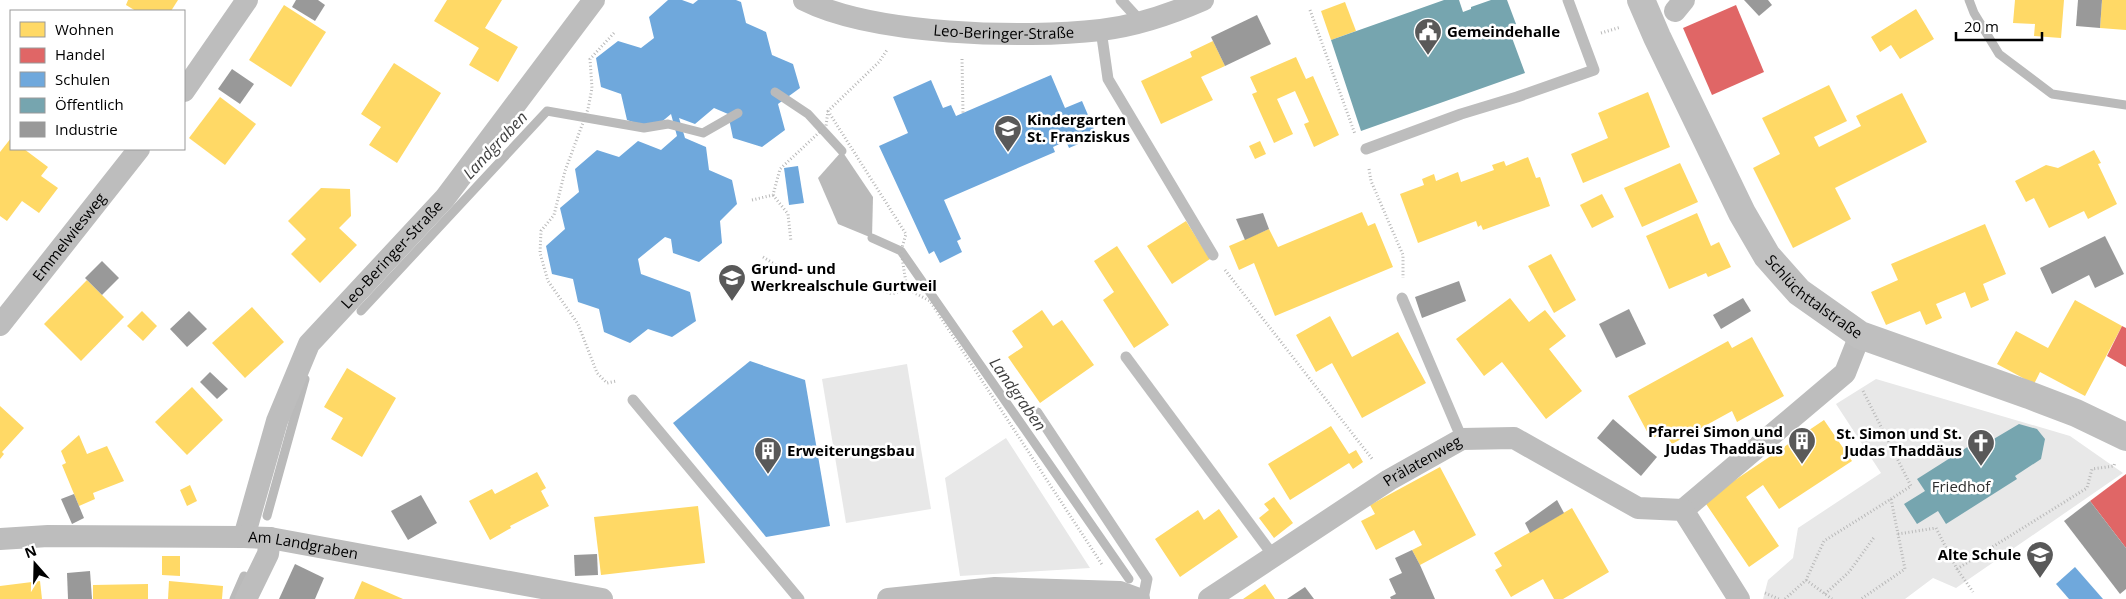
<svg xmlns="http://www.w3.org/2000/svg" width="2126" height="599" viewBox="0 0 2126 599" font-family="'Open Sans',sans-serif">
<rect width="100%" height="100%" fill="#fff"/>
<g fill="#e8e8e8">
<path d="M907,364L931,509L846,523L822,379Z"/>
<path d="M1876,379L2070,436L2123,473L1956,588L1933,578L1905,599H1763L1768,580L1793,558L1798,528L1881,473L1836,404Z"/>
<path d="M1006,438L1090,568L960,576L945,478Z"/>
</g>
<path fill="#bababa" d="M842,151L873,197L872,238L838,224L818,178Z"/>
<g fill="#ffd966">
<path d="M128,0H178L171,11H136L126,5Z"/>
<path d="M447,0H502L485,28L518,47L498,82L469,65L479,48L434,21Z"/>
<path d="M2015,0H2064L2061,38L2034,36L2035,24L2013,23Z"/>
<path d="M2102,0H2126V30L2100,28Z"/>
<path d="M1345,2L1356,31L1331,40L1321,11Z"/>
<path d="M284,5L326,32L291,87L249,60Z"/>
<path d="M1916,9L1934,39L1900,59L1891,45L1880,52L1871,37Z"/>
<path d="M1213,41L1225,66L1201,77L1213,100L1161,124L1141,81L1192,57L1190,52Z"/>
<path d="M1296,57L1306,79L1313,76L1339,135L1314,147L1304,124L1309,122L1295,91L1277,99L1293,134L1274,143L1252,94L1257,92L1250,77Z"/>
<path d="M394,63L441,93L397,163L369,145L381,127L361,114Z"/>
<path d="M1829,85L1847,121L1814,137L1819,147L1861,126L1856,116L1902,93L1927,142L1835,188L1851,219L1793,248L1753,168L1780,154L1762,118Z"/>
<path d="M1648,92L1670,147L1583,183L1571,154L1608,138L1598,113Z"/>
<path d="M220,97L256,124L225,165L189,138Z"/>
<path d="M11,138V149H24L48,167L41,176L58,188L39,213L22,201L7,221L0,216V152Z"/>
<path d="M1260,141L1266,154L1255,159L1249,146Z"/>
<path d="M2094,150L2101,163L2098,164L2117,204L2088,219L2084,211L2049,228L2034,198L2026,202L2015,181L2046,165L2058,168Z"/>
<path d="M1528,157L1536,178L1540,177L1550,206L1483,230L1481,225L1478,227L1476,221L1418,243L1400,194L1424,185L1422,179L1434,174L1436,181L1458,172L1461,182L1494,170L1492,165L1504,161L1506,166Z"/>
<path d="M1680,163L1698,202L1642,227L1624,188Z"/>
<path d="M321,188L350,189L351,216L339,228L357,245L320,283L291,254L306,239L288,221Z"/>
<path d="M1602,194L1614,217L1592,228L1580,205Z"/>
<path d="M1362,212L1368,226L1375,223L1393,267L1275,316L1254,263L1239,270L1229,246L1269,229L1278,247Z"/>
<path d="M1697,213L1711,246L1719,242L1731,267L1708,277L1706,273L1669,289L1646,236Z"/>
<path d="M1186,221L1210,259L1172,284L1147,246Z"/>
<path d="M1985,224L2006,274L1983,284L1989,300L1971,308L1965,292L1936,304L1942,318L1926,325L1920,311L1886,325L1871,292L1898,280L1891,264Z"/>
<path d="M1117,246L1169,325L1134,348L1103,300L1114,292L1094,261Z"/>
<path d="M1551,254L1576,300L1554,313L1528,266Z"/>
<path d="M87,280L124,317L81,361L44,324Z"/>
<path d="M1510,298L1529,322L1545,310L1566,336L1549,349L1582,391L1546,419L1502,362L1484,376L1456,339Z"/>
<path d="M2075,300L2122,326L2085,396L2040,372L2034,384L1997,364L2016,331L2048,348Z"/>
<path d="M252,307L284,342L245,378L212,343Z"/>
<path d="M1042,310L1053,326L1062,320L1094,365L1040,403L1008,357L1023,347L1012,331Z"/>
<path d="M142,311L157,326L143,341L127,326Z"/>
<path d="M1330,316L1352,357L1398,332L1426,383L1362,418L1332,363L1316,372L1296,335Z"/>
<path d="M1752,337L1784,396L1737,422L1732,411L1672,444L1664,432L1651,439L1628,396L1728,341L1732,348Z"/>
<path d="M347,368L396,398L362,457L331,439L343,418L324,407Z"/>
<path d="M192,387L223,420L187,455L155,422Z"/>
<path d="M0,406L24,428L2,452L4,454L0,459Z"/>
<path d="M1824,420L1852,461L1779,509L1763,485L1746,497L1779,546L1749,567L1704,501Z"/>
<path d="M1331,426L1349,454L1356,450L1363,462L1353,469L1349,463L1290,500L1268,464Z"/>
<path d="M79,435L87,454L107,446L124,481L93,493L95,499L79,506L62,465L66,463L61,451Z"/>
<path d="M1440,467L1476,535L1420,565L1412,550L1422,545L1414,530L1376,550L1361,521L1375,514L1370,505Z"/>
<path d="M537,472L546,488L541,491L549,506L510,526L511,528L490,540L469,501L492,489L495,494Z"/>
<path d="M190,485L197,501L187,506L180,490Z"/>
<path d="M1274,497L1293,523L1274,538L1259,518L1269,510L1264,504Z"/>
<path d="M698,506L705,563L601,575L594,517Z"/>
<path d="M1572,508L1609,572L1563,599H1554L1543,579L1511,597L1495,570L1502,566L1494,553Z"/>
<path d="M1219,509L1238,537L1180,577L1155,539L1198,510L1204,520Z"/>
<path d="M162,556H180V576L162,575Z"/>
<path d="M40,581L42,599H0V586Z"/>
<path d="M169,581L223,586L222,599H168Z"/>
<path d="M362,581L403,599H354Z"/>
<path d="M148,584V599H93V585Z"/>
<path d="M1265,584L1275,599H1243Z"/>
</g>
<g fill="#e06666">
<path d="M1736,5L1764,72L1712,95L1683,28Z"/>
<path d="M2122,326L2126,328V367L2107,356Z"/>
<path d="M2126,474V548L2090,501Z"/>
</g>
<g fill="#6fa8dc">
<path d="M668,0H682L693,4L698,0H736L741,2L746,23L766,32L772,55L793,64L800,88L778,104L785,130L762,147L733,138L728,114L714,108L695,124L679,118L685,138L706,147L709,170L732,180L737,204L720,221L722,243L699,262L673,253L671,239L665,237L638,259L641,274L690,292L696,321L672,337L648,329L630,343L604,332L599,309L578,302L573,279L552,274L546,246L565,229L560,208L579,192L575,169L597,150L619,157L638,141L661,150L677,136L671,114L653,129L627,120L621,94L601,87L596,58L618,41L641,48L654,38L649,17Z"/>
<path d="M1051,75L1065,108L1082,101L1097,136L1069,148L1066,141L1053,147L1055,152L944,200L961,239L957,241L962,252L940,263L934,251L929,254L879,146L908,133L893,97L931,80L943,108L951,105L956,116Z"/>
<path d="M798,166L804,203L789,205L784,168Z"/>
<path d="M750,361L805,380L830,526L766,537L673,423Z"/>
<path d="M2075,567L2103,599H2069L2056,584Z"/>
</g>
<g fill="#76a5af">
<path d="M1444,0H1459L1463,12L1471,9V7L1491,0H1507L1516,24L1508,27L1525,73L1361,131L1331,40Z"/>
<path d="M2019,424L2037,429L2045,439L2041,459L2015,476L2017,479L1946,524L1938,511L1917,524L1904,504L1925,491L1917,479L1988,434L1992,440Z"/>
</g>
<g fill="#999">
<path d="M296,0H318L325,5L315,21L292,7Z"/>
<path d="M1744,0H1768L1772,5L1759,16Z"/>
<path d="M2078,0H2102L2100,28L2076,26Z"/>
<path d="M1257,15L1271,44L1225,66L1211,37Z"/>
<path d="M232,69L254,84L240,104L218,89Z"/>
<path d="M1263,213L1269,229L1245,240L1236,219Z"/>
<path d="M2105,236L2124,274L2095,288L2089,275L2052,294L2040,268Z"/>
<path d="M102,261L119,278L102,295L85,278Z"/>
<path d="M1459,281L1466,301L1422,318L1415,297Z"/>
<path d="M1743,298L1751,311L1721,329L1713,315Z"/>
<path d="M1629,309L1646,344L1616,358L1599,324Z"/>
<path d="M189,311L207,329L187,347L170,329Z"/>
<path d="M210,372L228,389L217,399L200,382Z"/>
<path d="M1613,419L1657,457L1641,476L1597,438Z"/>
<path d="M74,494L84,518L72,524L61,499Z"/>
<path d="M421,495L437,523L408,540L391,511Z"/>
<path d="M1557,500L1564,513L1530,533L1525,523Z"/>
<path d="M2090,501L2126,548V589L2120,594L2064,521Z"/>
<path d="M1412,550L1420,565L1435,599H1391L1390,597L1396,594L1389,579L1402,573L1395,558Z"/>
<path d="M597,554L598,575L575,576L574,555Z"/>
<path d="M295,564L324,578L315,599H279Z"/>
<path d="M90,571L92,599H68L67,573Z"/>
<path d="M1305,587L1314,599H1287Z"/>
</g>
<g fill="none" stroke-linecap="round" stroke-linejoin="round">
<g stroke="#bababa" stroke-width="9">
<path d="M1969,0L1974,13L1999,54L2052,94L2126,105"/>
<path d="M775,92L808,114L842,151"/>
<path d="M872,238L901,251L1129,579"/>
<path d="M361,311L547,111L644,128L668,124L703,133L738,113"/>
<path d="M267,516L305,379"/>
<path d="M234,599L244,576"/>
</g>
<g stroke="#b8b8b8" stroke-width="3" stroke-dasharray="1 2.5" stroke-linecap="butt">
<path d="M1310,10L1355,134"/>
<path d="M614,33L590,59L592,88L588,109L565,171L554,215L541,231L540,253L548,281L578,324L597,373L607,383L616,381"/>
<path d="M1601,33L1621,27"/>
<path d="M962,59L963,113"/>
<path d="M828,111L906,234L901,251L907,289"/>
<path d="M1369,169L1371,181L1403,255V278"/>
<path d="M773,195L788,214L791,242"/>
<path d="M752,200L773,195L780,169L826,126L828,111L879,62L887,50"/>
<path d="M763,257L781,268"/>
<path d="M1225,270L1373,460"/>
<path d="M864,283L892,294L907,289L930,301L1103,566"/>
<path d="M1863,391L1911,486L1891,499"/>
<path d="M1898,534L1936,528L1957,569L1973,592"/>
<path d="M1957,569L2087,488L2092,469L2114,466L2115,462"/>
<path d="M1806,580L1832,599"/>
<path d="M1765,593L1779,599"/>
<path d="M1825,594L1849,572L1875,536"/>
<path d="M1785,599L1806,580L1824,541L1891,499L1905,569L1861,599"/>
</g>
<g stroke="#bdbdbd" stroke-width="11">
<path d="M1121,0L1142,23"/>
<path d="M1101,30L1108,79L1213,255"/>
<path d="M1366,149L1461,114L1517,97L1594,70L1568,0"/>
<path d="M1402,298L1462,439"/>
<path d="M1126,357L1275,558"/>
<path d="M633,400L799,599"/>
<path d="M1037,413L1147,579L1143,599"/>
</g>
<g stroke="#bdbdbd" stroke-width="22">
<path id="s1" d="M804,0C873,35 1023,39 1101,30C1136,26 1171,14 1203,0"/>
<path d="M1675,11L1684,0"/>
<path d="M184,91L247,0"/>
<path id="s2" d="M0,325L139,149"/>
<path d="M1683,510L1845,373L1860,335"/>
<path id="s3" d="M244,537L277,421L309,344L445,198L594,0"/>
<path id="s4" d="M0,539L48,536L244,537L270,538L602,599"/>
<path d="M246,599L268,554L270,538"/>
<path d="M888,599L995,588L1120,592L1139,599"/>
<path id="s5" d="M1209,599L1389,480L1462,439L1514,438L1638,508L1683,510L1739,599"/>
</g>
<path stroke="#bfbfbf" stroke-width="28" id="s6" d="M1641,0L1657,37L1742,213L1767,256L1799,292L1860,335L2029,395L2076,413L2126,437"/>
</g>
<defs>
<symbol id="civic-pin" viewBox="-11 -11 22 30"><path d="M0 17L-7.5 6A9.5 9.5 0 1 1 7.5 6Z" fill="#595959" stroke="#fff"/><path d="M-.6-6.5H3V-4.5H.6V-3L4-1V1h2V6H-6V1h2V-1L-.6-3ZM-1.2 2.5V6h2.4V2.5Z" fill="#fff"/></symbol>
<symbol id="school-pin" viewBox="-11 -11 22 30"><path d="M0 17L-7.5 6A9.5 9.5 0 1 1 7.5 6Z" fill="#595959" stroke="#fff"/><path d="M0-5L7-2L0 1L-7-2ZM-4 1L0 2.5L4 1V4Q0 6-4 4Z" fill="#fff"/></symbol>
<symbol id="building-pin" viewBox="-11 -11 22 30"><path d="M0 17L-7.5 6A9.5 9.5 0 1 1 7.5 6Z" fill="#595959" stroke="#fff"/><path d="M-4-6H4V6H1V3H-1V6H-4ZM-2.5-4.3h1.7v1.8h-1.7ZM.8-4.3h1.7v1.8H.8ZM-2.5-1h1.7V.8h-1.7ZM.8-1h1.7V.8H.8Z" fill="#fff"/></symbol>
<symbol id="church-pin" viewBox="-11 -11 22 30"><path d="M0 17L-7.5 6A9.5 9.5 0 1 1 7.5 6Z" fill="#595959" stroke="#fff"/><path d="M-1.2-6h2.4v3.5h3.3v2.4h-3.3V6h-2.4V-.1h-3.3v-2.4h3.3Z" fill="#fff"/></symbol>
</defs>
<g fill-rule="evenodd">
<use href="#civic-pin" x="1412" y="16" width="32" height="43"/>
<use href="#school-pin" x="992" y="113" width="32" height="43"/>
<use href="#school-pin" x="716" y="262" width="32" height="43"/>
<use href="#building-pin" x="1786" y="425" width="32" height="43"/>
<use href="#church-pin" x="1965" y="427" width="32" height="43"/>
<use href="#building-pin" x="752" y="435" width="32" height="43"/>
<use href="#school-pin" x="2024" y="539" width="32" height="43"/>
</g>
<g text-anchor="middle" stroke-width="5" stroke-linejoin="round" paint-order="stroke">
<g font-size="15" fill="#000" stroke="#fff">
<text dy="5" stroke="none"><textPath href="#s1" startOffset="204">Leo-Beringer-Straße</textPath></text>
<text dy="5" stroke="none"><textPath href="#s2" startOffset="112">Emmelwiesweg</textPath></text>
<text dy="5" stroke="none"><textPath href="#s3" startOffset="326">Leo-Beringer-Straße</textPath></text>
<text dy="5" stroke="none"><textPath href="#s6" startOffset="348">Schlüchttalstraße</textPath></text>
<text dy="5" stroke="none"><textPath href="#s5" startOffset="254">Prälatenweg</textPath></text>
<text dy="5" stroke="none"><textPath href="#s4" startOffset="304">Am Landgraben</textPath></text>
</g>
<g font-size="15" font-weight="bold" fill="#000" stroke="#fff" text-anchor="start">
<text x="1447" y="37">Gemeindehalle</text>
<text x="1027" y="125">Kindergarten<tspan x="1027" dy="17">St. Franziskus</tspan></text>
<text x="751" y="274">Grund- und<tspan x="751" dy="17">Werkrealschule Gurtweil</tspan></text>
<text x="1783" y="437" text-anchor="end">Pfarrei Simon und<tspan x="1783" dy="17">Judas Thaddäus</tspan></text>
<text x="1962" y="439" text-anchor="end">St. Simon und St.<tspan x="1962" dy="17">Judas Thaddäus</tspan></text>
<text x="787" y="456">Erweiterungsbau</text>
<text x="2021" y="560" text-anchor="end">Alte Schule</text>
</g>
<g font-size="15" fill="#2d2d2d" stroke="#fff">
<text x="1961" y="492">Friedhof</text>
</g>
<g font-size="16" font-style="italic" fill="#3e3e3e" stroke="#fff">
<text transform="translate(495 145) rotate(-47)" y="6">Landgraben</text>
<text transform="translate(1018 394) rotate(55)" y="6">Landgraben</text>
</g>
</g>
<rect x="10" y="10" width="175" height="140" fill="#ffffff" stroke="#999999"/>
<rect x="20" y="22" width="25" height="15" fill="#ffd966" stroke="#999999"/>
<text x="55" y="35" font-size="15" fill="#000000">Wohnen</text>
<rect x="20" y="48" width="25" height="15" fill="#e06666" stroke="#999999"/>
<text x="55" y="60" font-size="15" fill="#000000">Handel</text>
<rect x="20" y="72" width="25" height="15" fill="#6fa8dc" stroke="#999999"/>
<text x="55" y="85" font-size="15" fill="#000000">Schulen</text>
<rect x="20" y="98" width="25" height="15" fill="#76a5af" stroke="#999999"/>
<text x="55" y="110" font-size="15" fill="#000000">Öffentlich</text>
<rect x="20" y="122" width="25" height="15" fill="#999999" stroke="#999999"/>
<text x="55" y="135" font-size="15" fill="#000000">Industrie</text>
<g transform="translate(35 564) rotate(340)" stroke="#ffffff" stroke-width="4" paint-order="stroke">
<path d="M0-4L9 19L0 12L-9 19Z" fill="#000000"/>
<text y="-8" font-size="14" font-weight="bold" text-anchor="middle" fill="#000000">N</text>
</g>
<path d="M1956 32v8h86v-8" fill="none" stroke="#000000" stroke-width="2.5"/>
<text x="1964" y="32" font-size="15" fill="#000000" stroke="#ffffff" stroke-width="4" paint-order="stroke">20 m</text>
</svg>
